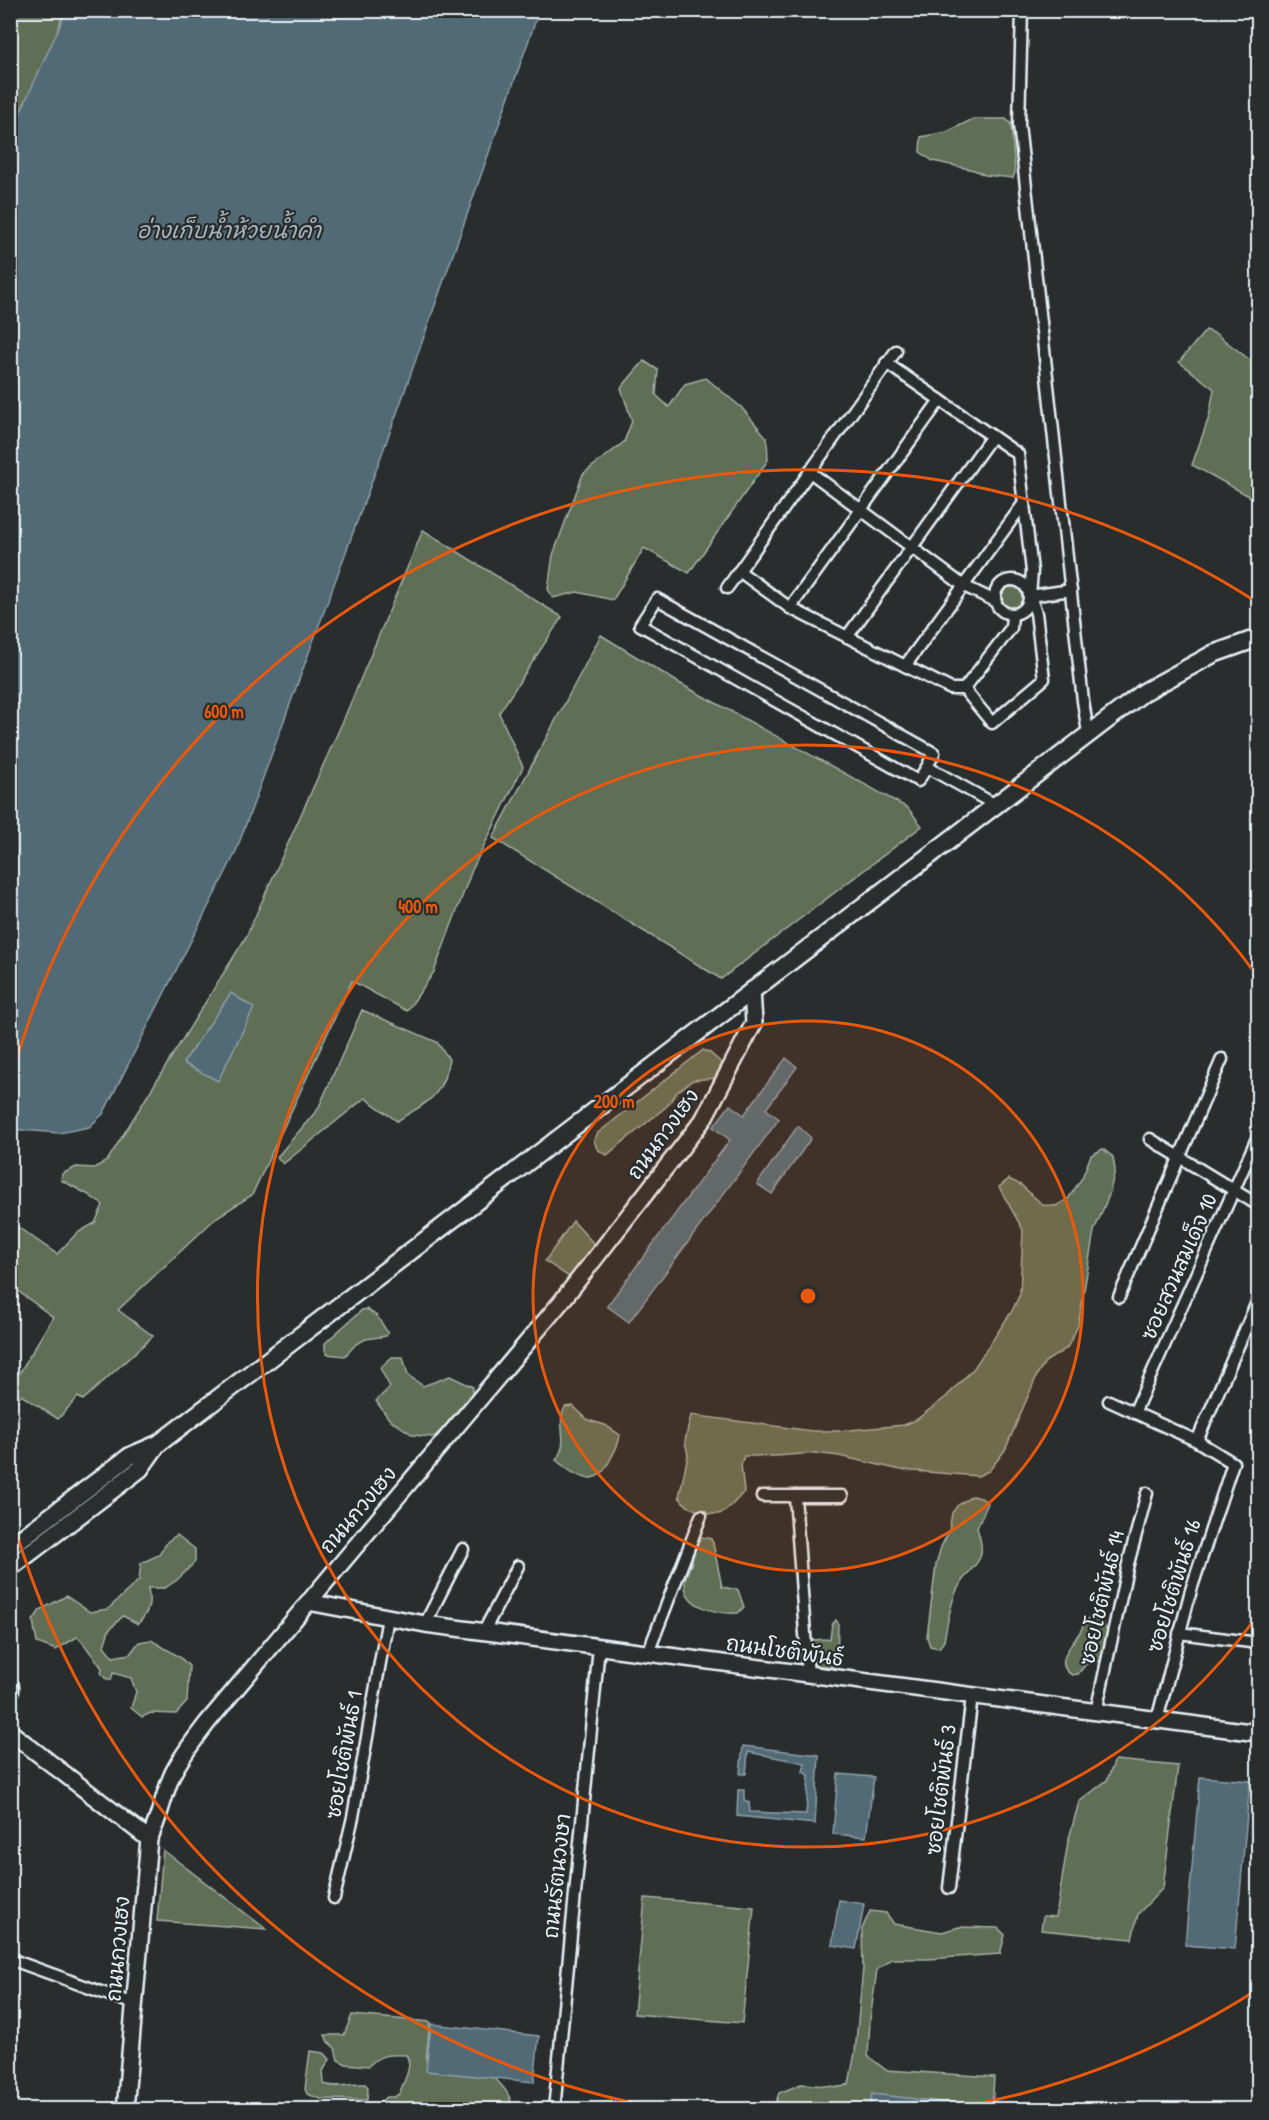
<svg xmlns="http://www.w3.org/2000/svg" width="1269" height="2120" viewBox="0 0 1269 2120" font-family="'Patrick Hand','Playpen Sans Thai',sans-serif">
<rect width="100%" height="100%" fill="#2a2d2e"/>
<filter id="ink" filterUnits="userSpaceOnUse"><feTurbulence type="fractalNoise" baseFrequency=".0167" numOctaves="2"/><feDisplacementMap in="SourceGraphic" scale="12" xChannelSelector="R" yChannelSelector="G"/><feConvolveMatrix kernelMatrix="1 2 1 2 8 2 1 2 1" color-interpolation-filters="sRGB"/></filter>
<g filter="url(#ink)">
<g fill="#616e55" stroke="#a4b0a6" stroke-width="1.5">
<path d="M11,11H67L63,15L11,160Z"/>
<path d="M973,119H1006L1011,124L1015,173L1013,178L985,175L974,170L933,161L920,152L921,137L947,132Z"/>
<path d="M1206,330L1216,334L1258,366V395L1256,405L1258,407V501L1192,465L1209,417L1214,389L1179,362Z"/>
<path d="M644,361L658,370L656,395L669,407L685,384L706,378L742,408L767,438L768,460L689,573L644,548L613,600L577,592L553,598L548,589L553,555L583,474L624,442L632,421L621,388Z"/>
<path d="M423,530L562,617L499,713L523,767L472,870L434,972L407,1011L352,981L252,1195L217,1217L118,1310L153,1336L83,1400L78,1397L58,1419L21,1395L11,1409V1387L53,1317L11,1286V1225L12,1223L57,1254L77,1233L95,1223L103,1205L87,1194L61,1180L62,1174L76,1167L94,1168L107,1161L246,937L343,721Z"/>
<circle cx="1012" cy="597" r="11"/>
<path d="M601,635L679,683L908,808L922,826L721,979L493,838Z"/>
<path d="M362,1010L437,1042L449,1059C442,1099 428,1101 397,1121L365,1098L283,1164L277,1157L318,1109Z"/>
<path d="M703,1050L710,1053L725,1066L724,1072L716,1078L693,1080L677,1092L667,1106L607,1155L597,1149L594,1140L598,1133Z"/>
<path d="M1103,1149L1113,1157L1115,1170L1109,1195L1094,1231L1078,1326L1067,1348L1045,1362L1038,1373L1005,1450L989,1471L978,1476L901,1470L839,1456L814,1453L776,1456H744L741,1464L744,1492C726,1510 725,1520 699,1511C689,1508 685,1505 679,1497L688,1455L685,1441L691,1415L812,1431H839L904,1425L916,1420L946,1397L974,1368L1012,1311L1020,1294L1023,1230L999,1187L1009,1179L1021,1185L1043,1205L1056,1206L1068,1199L1082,1178L1091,1155Z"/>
<path d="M573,1221L595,1245L569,1277L545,1261Z"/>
<path d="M366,1309L377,1316L388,1333L386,1336L366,1339L356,1344L345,1356L327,1354L325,1350V1343L362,1310Z"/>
<path d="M392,1357H403L408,1375L423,1386L450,1376L473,1387L471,1402L452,1423L433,1437L413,1435L389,1419L376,1401L390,1387L380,1368Z"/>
<path d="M573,1406L588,1420L605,1425L620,1435C619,1446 614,1452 609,1462C596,1490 574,1476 556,1460C571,1439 555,1426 565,1407Z"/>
<path d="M972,1496L981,1498L988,1503L977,1528C990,1567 971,1561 957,1590C950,1604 947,1625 944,1641L939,1648L930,1646L927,1637L936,1565L941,1547L949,1531L952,1513L957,1506Z"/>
<path d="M177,1535L195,1549V1562L177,1580L165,1588H148C151,1604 149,1612 138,1624L123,1616L109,1630L104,1646L113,1657L130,1654L139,1642L151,1640L180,1657L189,1666L187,1702L176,1714L151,1713L142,1717L131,1708L136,1692L131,1678L113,1673L111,1680L105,1678L101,1673L102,1668L80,1639L77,1637L56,1650L37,1643L33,1621L40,1610L66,1596L90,1612L108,1609L139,1580L141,1563L159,1555L168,1541Z"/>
<path d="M702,1537L711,1539L713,1543L722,1587L738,1590L744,1607L738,1613C719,1614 685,1608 685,1584C685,1575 690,1569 692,1561C694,1555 694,1549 695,1542Z"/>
<path d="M1097,1618C1114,1631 1107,1642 1103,1660L1086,1664L1078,1674L1072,1675C1052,1663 1073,1644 1080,1632C1083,1627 1083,1623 1087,1619Z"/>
<path d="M836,1620L838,1623L837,1667L810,1665V1640L830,1639L832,1624Z"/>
<path d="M1115,1760L1178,1766L1163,1888L1138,1914L1132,1939L1041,1930L1043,1916L1056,1917L1068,1842L1079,1802L1107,1780Z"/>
<path d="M163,1850L266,1929L157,1921Z"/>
<path d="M645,1898L754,1907L742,2023L634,2014Z"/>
<path d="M870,1911L886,1913L894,1924L942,1932L959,1927L998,1928L1005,1935L1000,1954L928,1959H891L877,1970L870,2020L868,2056L886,2070L994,2077L992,2109L770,2110L774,2108L779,2093L801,2084L841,2087L849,2084L855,2053L863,1968L862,1929Z"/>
<path d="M352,2015L430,2022L426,2060L429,2068L495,2072L496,2080C505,2088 512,2097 512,2109H373L386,2097H394L399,2094C403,2083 414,2065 406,2055C391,2054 379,2054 369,2066L346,2064L338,2060L335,2048L328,2042L325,2035H344Z"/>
<path d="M310,2051L324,2053L330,2059L323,2071L324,2084C337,2089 351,2083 365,2084L368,2087L367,2100L321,2099L307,2094L305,2089Z"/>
</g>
<g fill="#516a76" stroke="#8da0aa" stroke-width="1.5">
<path d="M67,10L539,11L398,410L235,854L103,1114L89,1127L59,1133L10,1129V160L20,113Z"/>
<path d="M231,993L254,1008L218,1081L183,1063Z"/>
<path d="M786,1058L797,1067L766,1109L779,1119L629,1322L607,1306L730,1140L713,1127L730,1105L744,1115Z"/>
<path d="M798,1126L811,1138L772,1194L757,1184Z"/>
<path d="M743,1746L819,1755L815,1824L737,1816L738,1790H744V1800L749,1802L750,1812L806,1814L809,1775L803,1772L805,1763L748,1752L746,1774H740Z"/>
<path d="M838,1774L874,1777L866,1837L833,1834Z"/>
<path d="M1200,1777L1250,1781L1235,1949L1185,1945Z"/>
<path d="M839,1900L864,1904L856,1949L832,1945Z"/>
<path d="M431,2024L539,2036L534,2082L426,2071Z"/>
<path d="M872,2094L977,2106V2109H870Z"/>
</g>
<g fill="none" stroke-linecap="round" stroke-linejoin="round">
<defs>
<g id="street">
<path d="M1022,10L1019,124L1083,701L1088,733"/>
<path d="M886,363L1018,454L1032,571L1030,596L1036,613L1044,679L992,723L964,689"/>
<path d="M810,472L964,586L995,601"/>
<path d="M739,571L790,608L951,689H964L1011,628L1012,614"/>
<circle cx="1012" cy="597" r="17"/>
<path d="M727,588L896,351"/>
<path d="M1030,596L1071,590"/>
<path d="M790,608L940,400"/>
<path d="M847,637L992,436"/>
<path d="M905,666L1024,503"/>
<path d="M927,767L934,753L657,599L640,625L918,781L927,767L994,804"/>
<path d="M1150,1139L1258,1205"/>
<path d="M1119,1297L1222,1059"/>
<path d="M1109,1401L1197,1441L1233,1463L1191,1590L1157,1720"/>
<path d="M1134,1413L1258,1136"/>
<path d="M1197,1441L1258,1300"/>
<path d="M762,1496H842"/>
<path d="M795,1496L808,1675"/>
<path d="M425,1624L463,1549"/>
<path d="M484,1631L518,1566"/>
<path d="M1179,1633L1258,1643"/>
<path d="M648,1653L701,1516"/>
<path d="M1096,1712L1128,1564L1147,1493"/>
<path d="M949,1888L972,1696"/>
<path d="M334,1898L353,1817L388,1617"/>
<path d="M10,1959L134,2004"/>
<path d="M554,2110L599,1647"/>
</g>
<g id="secondary">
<path d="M308,1602L425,1624L1258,1733"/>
<path d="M10,1732L149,1839"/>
<path d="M125,2110L149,1839C160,1818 163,1795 173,1773C182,1755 195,1739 207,1723L561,1302L703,1120L754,1023L752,990"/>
</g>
<g id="primary">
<path d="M10,1547L130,1456L158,1444L1144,692L1213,654L1258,638"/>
<path d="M10,1568L140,1469L157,1445"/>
<path d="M10,1686V1692"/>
</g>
</defs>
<use href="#street" stroke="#e8f1f8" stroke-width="15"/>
<use href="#secondary" stroke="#e8f1f8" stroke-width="20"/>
<use href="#primary" stroke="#e8f1f8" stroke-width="21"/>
<use href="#street" stroke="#2a2d2e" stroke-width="10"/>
<use href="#secondary" stroke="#2a2d2e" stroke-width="15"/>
<use href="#primary" stroke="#2a2d2e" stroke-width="16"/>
</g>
</g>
<circle cx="808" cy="1296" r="275" fill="#e8590c" fill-opacity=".12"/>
<g fill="none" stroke="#e8590c" stroke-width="3">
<circle cx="808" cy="1296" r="275"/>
<path d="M1257 1616A551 551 0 1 1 1257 976"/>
<path d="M1258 1989A826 826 0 0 1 951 2109M665 2109A826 826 0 0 1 12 1517M12 1075A826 826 0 0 1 1258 603"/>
</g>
<g text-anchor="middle" stroke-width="4.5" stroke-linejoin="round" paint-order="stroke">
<g font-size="21" fill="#e8f1f8" stroke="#2a2d2e">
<text transform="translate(663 1134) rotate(-54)" y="7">ถนนกวงเฮง</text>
<text transform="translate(1179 1267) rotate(-66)" y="7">ซอยสวนสมเด็จ 10</text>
<text transform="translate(358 1510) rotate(-50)" y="7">ถนนกวงเฮง</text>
<text transform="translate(1174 1586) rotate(-73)" y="7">ซอยโชติพันธ์ 16</text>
<text transform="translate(1102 1598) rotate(-77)" y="7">ซอยโชติพันธ์ 14</text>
<text transform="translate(785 1651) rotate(8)" y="7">ถนนโชติพันธ์</text>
<text transform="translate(344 1755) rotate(-80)" y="7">ซอยโชติพันธ์ 1</text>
<text transform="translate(941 1790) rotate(-83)" y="7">ซอยโชติพันธ์ 3</text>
<text transform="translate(557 1876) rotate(-84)" y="7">ถนนรัตนวงษา</text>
<text transform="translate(118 1949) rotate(-85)" y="7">ถนนกวงเฮง</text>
</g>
<g font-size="22" font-style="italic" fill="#a4b4be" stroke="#2a2d2e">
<text x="229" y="238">อ่างเก็บน้ำห้วยน้ำคำ</text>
</g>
</g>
<circle cx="808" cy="1296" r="9" fill="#e8590c" stroke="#2a2d2e" stroke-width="3"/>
<g font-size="18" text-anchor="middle" font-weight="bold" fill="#e8590c" stroke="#2a2d2e" stroke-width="4.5" stroke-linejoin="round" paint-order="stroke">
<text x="224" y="718">600 m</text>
<text x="418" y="913">400 m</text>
<text x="614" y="1108">200 m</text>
</g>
<rect width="1269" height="2120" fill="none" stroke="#2a2d2e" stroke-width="36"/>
<rect x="18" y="18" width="1233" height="2084" fill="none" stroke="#e8f1f8" stroke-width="2" filter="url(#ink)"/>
</svg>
